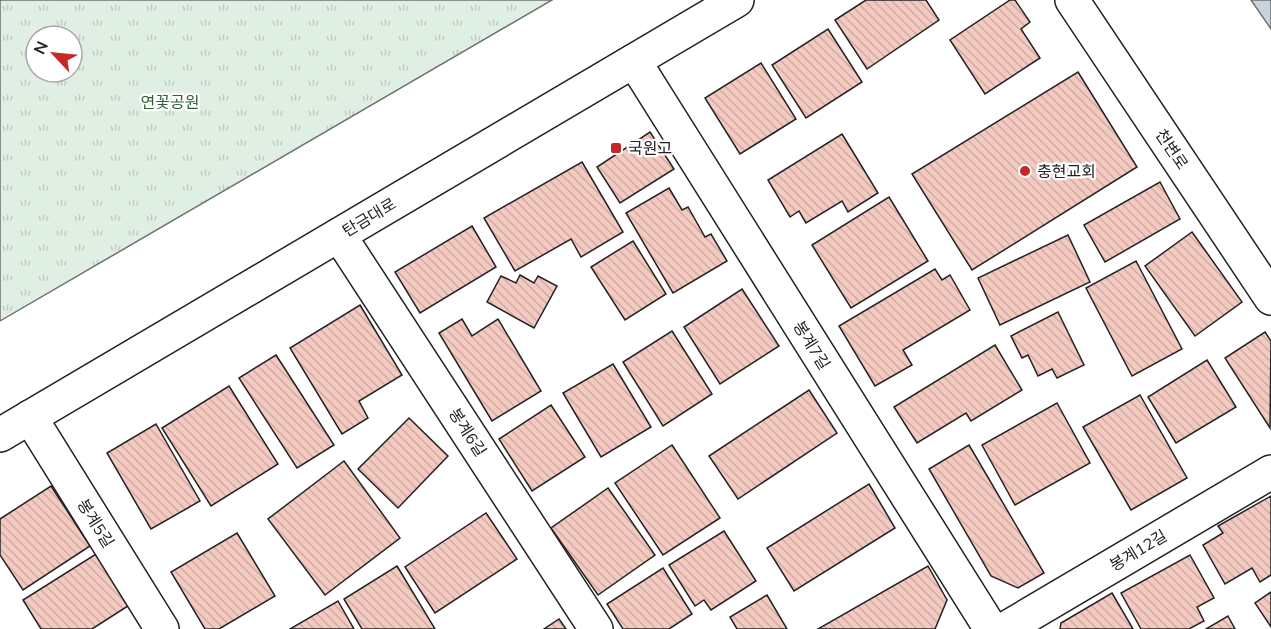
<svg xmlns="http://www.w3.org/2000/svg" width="1271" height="629" viewBox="0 0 1271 629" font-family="'Nunito Sans','Noto Sans KR',sans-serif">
<defs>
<pattern id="park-tufts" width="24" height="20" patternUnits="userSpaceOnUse" patternTransform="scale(1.5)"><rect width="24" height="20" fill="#e0efe3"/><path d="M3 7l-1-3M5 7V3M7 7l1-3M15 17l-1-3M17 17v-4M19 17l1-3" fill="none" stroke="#c0cdc2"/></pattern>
<pattern id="building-back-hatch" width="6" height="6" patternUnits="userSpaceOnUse" patternTransform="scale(1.5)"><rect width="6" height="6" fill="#f3c9c0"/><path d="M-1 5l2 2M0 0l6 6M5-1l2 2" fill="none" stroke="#d0aca5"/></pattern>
</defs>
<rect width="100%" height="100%" fill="#fff"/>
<path fill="url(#park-tufts)" stroke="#6f6f6f" stroke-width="1.5" fill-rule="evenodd" d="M0,0H552L0,321ZM36,36H72V72H36Z"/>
<path fill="#c7d3dd" stroke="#6f6f6f" stroke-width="1.5" d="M1251,0H1271V29Z"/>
<g fill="url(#building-back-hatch)" stroke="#222" stroke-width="1.5">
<path d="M866,0H926L939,20L867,69L835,20Z"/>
<path d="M1010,0H1015L1030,22L1021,29L1040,58L985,94L950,40Z"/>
<path d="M828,29L862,82L806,118L772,65Z"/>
<path d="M761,63L796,119L740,154L705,98Z"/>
<path d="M1078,72L1137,167L972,270L912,174Z"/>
<path d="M650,132L674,169L620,203L597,167Z"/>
<path d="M842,134L878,193L848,212L842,201L806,223L799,211L790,217L768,180Z"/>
<path d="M582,162L623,232L581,257L571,239L515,271L484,218Z"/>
<path d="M1160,182L1180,219L1105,262L1084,225Z"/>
<path d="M669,188L682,210L688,207L705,237L711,234L727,261L673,293L626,213Z"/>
<path d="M889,197L928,261L851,308L812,245Z"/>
<path d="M472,226L496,267L420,313L395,272Z"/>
<path d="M1192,232L1242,302L1195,336L1145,266Z"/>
<path d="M1068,235L1090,282L1000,325L978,278Z"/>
<path d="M633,241L666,294L625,320L591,267Z"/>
<path d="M1136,261L1182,349L1132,376L1086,288Z"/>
<path d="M935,269L942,280L950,275L970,310L903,350L912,365L875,386L839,326Z"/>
<path d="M520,275L534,283L538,276L557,286L534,328L487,302L501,276L516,283Z"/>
<path d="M742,289L779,346L720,384L684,327Z"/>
<path d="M360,305L402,375L359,401L368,418L342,434L290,348Z"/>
<path d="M1058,312L1084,365L1057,378L1052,369L1038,376L1028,355L1022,358L1011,336Z"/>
<path d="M462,319L472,336L498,319L541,391L492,421L439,333Z"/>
<path d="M672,331L712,394L663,426L623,362Z"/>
<path d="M1265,332L1271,341L1270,428L1225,358Z"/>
<path d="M995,345L1022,390L971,421L966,413L917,443L894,407Z"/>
<path d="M276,355L334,445L297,468L239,378Z"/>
<path d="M1207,360L1236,407L1176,443L1148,397Z"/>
<path d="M613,364L651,427L601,457L563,393Z"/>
<path d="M229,386L278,464L211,506L162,428Z"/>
<path d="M809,390L837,433L738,499L709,456Z"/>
<path d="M1140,395L1187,478L1131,510L1083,427Z"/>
<path d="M1057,403L1090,463L1015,505L982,445Z"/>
<path d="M551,405L585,457L532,491L499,439Z"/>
<path d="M409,418L448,456L398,508L358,469Z"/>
<path d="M156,424L200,501L151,529L107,453Z"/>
<path d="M672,445L720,518L663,555L615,483Z"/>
<path d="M969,445L1044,573L1018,588L991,576L929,469Z"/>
<path d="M344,461L400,538L325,595L268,519Z"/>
<path d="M869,484L895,528L794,591L767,548Z"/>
<path d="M51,486L90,546L23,590L0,555V519Z"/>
<path d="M608,488L655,555L598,595L551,528Z"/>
<path d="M1271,496V575L1260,582L1252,568L1225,584L1203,545L1223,533L1218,526Z"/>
<path d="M486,513L517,559L435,613L405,567Z"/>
<path d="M724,531L756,581L711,610L704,600L695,606L669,565Z"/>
<path d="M237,533L275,596L219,629H205L171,572Z"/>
<path d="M96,554L128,606L92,629H41L23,600Z"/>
<path d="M1190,555L1214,598L1197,607L1204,621L1189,629H1141L1121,593Z"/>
<path d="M397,566L435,629H362L344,599Z"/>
<path d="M928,566L947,600L935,629H818Z"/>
<path d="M663,568L692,614L669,629H623L607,604Z"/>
<path d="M1271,592V627L1255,603Z"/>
<path d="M1112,593L1133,629H1060L1061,623Z"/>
<path d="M767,595L787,629H737L730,617Z"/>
<path d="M338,601L354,629H290Z"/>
<path d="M1228,616L1235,629H1206Z"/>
<path d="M559,619L566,629H544Z"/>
</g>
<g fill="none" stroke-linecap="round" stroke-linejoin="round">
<defs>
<g id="minor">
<path d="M1072,0L1271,298"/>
<path d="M634,61L991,629"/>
<path d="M339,235L596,629"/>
<path d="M30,417L162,629"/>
<path d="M1005,629L1271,472"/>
</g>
<path id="secondary" d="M0,435L737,0"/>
</defs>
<use href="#minor" stroke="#222" stroke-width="36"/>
<use href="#secondary" stroke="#222" stroke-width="36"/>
<use href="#minor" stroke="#fff" stroke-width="33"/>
<use href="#secondary" stroke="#fff" stroke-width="33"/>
</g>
<g fill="#c62828" stroke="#fff" stroke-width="2">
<rect x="610" y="142" width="12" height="12" rx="3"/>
<circle cx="1025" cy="171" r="6"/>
</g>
<g text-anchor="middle" stroke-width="4.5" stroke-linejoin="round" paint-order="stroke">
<g font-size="16" fill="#2f5e38" stroke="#fff">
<text x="170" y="108">연꽃공원</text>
</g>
<g font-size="16" fill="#222" stroke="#fff" text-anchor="start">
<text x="628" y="154">국원고</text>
<text x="1037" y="177">충현교회</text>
</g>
<g font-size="16" fill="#222" stroke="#fff">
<text transform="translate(1172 149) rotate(56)" y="6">천변로</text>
<text transform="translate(369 217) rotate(-31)" y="6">탄금대로</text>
<text transform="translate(812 345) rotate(58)" y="6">봉계7길</text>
<text transform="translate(468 432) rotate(57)" y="6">봉계6길</text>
<text transform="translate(96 523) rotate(58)" y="6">봉계5길</text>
<text transform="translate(1138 550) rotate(-31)" y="6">봉계12길</text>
</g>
</g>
<g transform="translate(54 54) rotate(296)"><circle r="28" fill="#ffffff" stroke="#a7a7a7" stroke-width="1.5"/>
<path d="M0-4.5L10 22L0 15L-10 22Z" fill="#c62828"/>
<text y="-9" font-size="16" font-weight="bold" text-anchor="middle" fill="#222222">N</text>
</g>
</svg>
